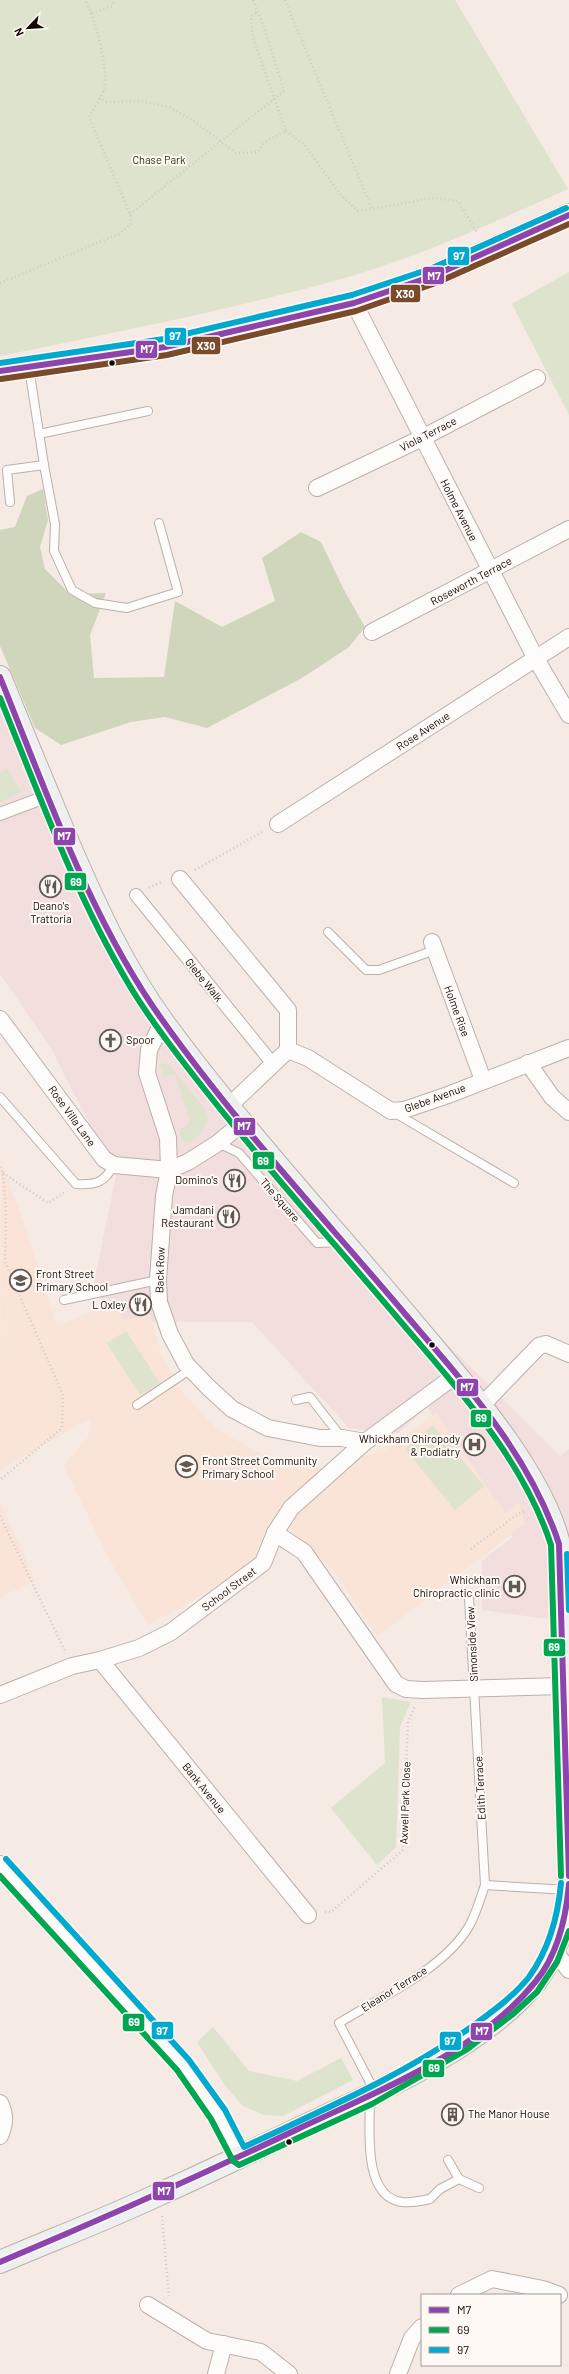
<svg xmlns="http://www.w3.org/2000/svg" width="569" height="2374" viewBox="0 0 569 2374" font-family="Barlow,sans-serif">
<rect width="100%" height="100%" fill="#f5eae4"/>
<path fill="#f1dedd" d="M0,692L112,956L420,1317L560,1456L569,1449V1622L482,1610V1561L513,1537L427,1407L398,1433L349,1428L252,1322H110L94,1283L116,1176L51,1048L0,974Z"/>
<g fill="#f9e4d7">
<path d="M1,1160L28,1235L57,1326L120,1300L123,1320L150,1315L162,1356L179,1388L216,1429L267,1457L313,1469L384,1451L436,1413L505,1513L519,1502L525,1524L377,1636L337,1575L281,1519L262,1552L252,1563L182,1607L148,1625L108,1557L64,1466L88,1437L91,1418L0,1470Z"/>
<path d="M0,1501L35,1581L0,1597Z"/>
</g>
<g fill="#dde3cc">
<path d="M0,0H455L568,189C496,221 424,255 348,277C234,309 117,332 0,356Z"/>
<path d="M569,272V415L512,304Z"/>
<path d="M8,769L21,792L0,803V773Z"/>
<path d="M167,1063L205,1109L208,1120C202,1131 198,1142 184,1142L180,1134L181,1129L190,1122L175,1074L164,1077L160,1064Z"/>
<path d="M126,1331L160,1383L140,1395L107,1343Z"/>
<path d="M433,1425L484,1486L455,1510L405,1449Z"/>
<path d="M382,1697L411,1702L400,1727L396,1847L377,1865L331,1808L385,1763Z"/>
<path d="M213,2027L249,2071L297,2081L341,2058L353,2080L283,2116L264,2115L243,2106L224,2084L197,2042Z"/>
</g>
<path fill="#d0d6bc" d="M43,489L48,520L40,547L45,569L70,594L106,593L90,635L94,678L164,677L175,601L222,627L275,601L262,558L301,532L321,542L344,590L365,627L349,647L302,678L207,728L165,717L131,722L61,745L35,728L0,646V530L15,527L27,496Z"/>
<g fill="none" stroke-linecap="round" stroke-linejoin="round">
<defs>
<g id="service">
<path d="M39,434L148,411"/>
<path d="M44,465L55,524L54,551L72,590L95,603L127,608L178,592L159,523"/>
<path d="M10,502L7,470L44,465L29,368"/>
<path d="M328,932L366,970H379L435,950"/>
<path d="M0,1097L76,1184C96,1185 104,1183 114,1165"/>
<path d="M395,1113L514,1183"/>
<path d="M218,1143L239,1153L317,1243L340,1242"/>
<path d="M64,1300L158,1280"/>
<path d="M296,1400L310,1397L342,1438"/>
<path d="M137,1405L191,1369"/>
<path d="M485,1885L568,1890"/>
<path d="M375,2092L339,2023C381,1997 442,1970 468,1928C476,1915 480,1899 485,1885L469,1598"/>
<path d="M370,2098C370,2127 362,2197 402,2202C412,2203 421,2201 430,2199L440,2189L459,2179L448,2160"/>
<path d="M459,2179L479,2188"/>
</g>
<g id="pedestrian">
<path d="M0,814L48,796"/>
<path d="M136,895L273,1064"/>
</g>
<g id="minor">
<path d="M354,303L536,659L569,715"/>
<path d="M317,488L422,438L537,378"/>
<path d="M372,632L569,529"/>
<path d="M278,824L569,637"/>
<path d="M180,879L288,1010V1050L229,1106"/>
<path d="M432,942L483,1080"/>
<path d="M0,1019L104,1159L114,1165L169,1170L188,1162L218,1143L242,1123"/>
<path d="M163,1021L149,1050L147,1073L168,1138L169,1170L164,1196L158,1280L159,1302L170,1334L186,1364L208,1387L232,1409L268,1428L320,1438H342L365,1442"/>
<path d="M288,1050L308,1058L391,1111L404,1110L448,1095L569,1048"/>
<path d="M528,1063L552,1097L569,1112"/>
<path d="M481,1406L539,1346L546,1344L569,1354"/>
<path d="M275,1533L304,1552L396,1684L406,1689L423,1690L562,1686"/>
<path d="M100,1660L308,1915"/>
<path d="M0,1695L72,1666L100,1660L139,1648L171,1632L263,1563L275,1533L291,1508L365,1442L456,1375"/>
<path d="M0,1864L183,2065L218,2115L240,2157"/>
<path d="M554,1950L569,1970"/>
<path d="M0,2103C6,2115 5,2124 0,2136"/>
<path d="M459,2295L492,2279L543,2289L559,2295"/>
<path d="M148,2305L207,2341L261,2352L289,2374"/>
<path d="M216,2374L224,2344"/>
<path d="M398,2374L412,2338L422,2327"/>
</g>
<g id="secondary">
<path d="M0,371L165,347L354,303L433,276L569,215"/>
<path d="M0,677C23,734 46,790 70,847C97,909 123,967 163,1022C243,1131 336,1231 423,1335C470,1391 542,1474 559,1544L569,1876"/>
<path d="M0,2262C54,2239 109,2218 162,2193C207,2173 252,2151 298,2129C373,2094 484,2047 536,1981C557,1953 567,1919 569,1884"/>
</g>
</defs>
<use href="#service" stroke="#bbb1ab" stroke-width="10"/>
<use href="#pedestrian" stroke="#bbb1ab" stroke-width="14"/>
<use href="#minor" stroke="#bbb1ab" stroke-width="18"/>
<use href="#secondary" stroke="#bbb1ab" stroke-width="24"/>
<g stroke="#cfccc9" stroke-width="2.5" stroke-dasharray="1 3" stroke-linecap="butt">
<path d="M285,0L372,209L432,198L458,201L478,234"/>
<path d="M92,13L112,6L114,0"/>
<path d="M99,98L107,102L142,101L171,108L195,122L236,153L258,152L265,142L286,131L253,38L251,17L258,11"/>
<path d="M286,131L304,144L340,194L358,211L372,209"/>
<path d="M130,214L284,91L264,27L253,0"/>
<path d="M0,283L119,234L131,224L130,214L89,117C94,108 101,98 104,89C109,69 95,18 85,0"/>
<path d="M195,870L264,831"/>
<path d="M149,888L163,881"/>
<path d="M0,1167L3,1173L6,1212L5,1262L63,1395L62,1428L0,1480"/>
<path d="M3,1173L48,1203L66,1191"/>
<path d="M0,1516L65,1651"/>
<path d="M471,1549L518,1514L525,1511"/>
<path d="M325,1912H331L403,1850L408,1722L415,1706"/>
<path d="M162,2216L169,2296"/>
</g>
<use href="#service" stroke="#fefcfb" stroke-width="8"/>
<use href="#pedestrian" stroke="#fefcfb" stroke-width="12"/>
<use href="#minor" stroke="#fefcfb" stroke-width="16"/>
<use href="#secondary" stroke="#eef0ef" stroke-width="22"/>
<defs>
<g id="bus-1">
<path d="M0,371L165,347L354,303L433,276L569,215"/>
<path d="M0,677C46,791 91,921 163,1021C237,1125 324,1218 406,1315C466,1385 530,1455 559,1544L569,1876"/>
<path d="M0,2262C100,2220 199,2176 298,2129C378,2091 479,2052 536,1981C558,1954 566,1918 569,1884"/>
</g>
<g id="bus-2">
<path d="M0,698C39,794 75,894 128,983C145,1012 166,1040 187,1067C255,1155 329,1237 401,1322C459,1390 523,1459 551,1545L561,1876"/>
<path d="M0,1876L177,2070L211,2119L233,2161L239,2165L372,2104L466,2050L513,2014L537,1992L557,1962L569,1931"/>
</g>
<g id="bus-3">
<path d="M0,363L164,339L352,295L430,269L566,208"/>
<path d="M567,1554L569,1610"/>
<path d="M6,1859L189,2060L225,2110L244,2147C322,2110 403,2076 474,2025C493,2011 514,1996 529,1977C549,1949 558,1917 561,1883"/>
</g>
<path id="bus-4" d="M1,379L167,355L356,311L436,283L569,224"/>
</defs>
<use href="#bus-1" stroke="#fff9f5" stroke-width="9"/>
<use href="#bus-2" stroke="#fff9f5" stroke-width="9"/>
<use href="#bus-3" stroke="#fff9f5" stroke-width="9"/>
<use href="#bus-4" stroke="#fff9f5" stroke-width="9"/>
<use href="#bus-1" stroke="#8e44ad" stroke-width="6"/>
<use href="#bus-2" stroke="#00a651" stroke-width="6"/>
<use href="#bus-3" stroke="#00a9ce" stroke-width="6"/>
<use href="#bus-4" stroke="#7a4b2a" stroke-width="6"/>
</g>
<defs>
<symbol id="restaurant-ring" viewBox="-11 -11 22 22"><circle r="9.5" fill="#fff9f5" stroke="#625852" stroke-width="1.5"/><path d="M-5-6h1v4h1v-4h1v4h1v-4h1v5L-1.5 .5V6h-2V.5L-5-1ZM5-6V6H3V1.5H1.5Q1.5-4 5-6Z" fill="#625852"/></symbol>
<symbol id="church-ring" viewBox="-11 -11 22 22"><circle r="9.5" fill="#fff9f5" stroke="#625852" stroke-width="1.5"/><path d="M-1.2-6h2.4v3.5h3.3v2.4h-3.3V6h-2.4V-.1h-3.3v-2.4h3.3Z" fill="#625852"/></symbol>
<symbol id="school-ring" viewBox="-11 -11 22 22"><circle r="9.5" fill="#fff9f5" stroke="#625852" stroke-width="1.5"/><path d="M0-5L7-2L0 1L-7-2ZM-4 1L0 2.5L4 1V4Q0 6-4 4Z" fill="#625852"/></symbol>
<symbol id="hospital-ring" viewBox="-11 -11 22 22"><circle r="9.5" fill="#fff9f5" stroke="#625852" stroke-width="1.5"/><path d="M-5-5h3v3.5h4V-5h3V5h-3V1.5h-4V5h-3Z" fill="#625852"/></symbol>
<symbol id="building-ring" viewBox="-11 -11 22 22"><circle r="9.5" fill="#fff9f5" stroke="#625852" stroke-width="1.5"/><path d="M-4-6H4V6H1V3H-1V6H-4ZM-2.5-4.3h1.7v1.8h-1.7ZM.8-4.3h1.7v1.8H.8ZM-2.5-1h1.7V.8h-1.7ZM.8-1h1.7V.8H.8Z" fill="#625852"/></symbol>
</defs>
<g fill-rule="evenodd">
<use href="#restaurant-ring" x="38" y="874" width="25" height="25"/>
<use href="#church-ring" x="98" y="1028" width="25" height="25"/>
<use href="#restaurant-ring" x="222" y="1168" width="25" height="25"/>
<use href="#restaurant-ring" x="216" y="1204" width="25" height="25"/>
<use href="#school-ring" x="8" y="1268" width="25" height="25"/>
<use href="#restaurant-ring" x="128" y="1292" width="25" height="25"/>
<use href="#hospital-ring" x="462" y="1432" width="25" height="25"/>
<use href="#school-ring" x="174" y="1454" width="25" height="25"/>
<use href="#hospital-ring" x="502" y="1574" width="25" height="25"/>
<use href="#building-ring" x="440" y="2102" width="25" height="25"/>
</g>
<g fill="#130904" stroke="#fff9f5" stroke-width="1.5">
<circle cx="112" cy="363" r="3.5"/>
<circle cx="432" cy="1345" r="3.5"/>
<circle cx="289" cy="2142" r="3.5"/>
</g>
<g text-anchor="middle" stroke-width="4" stroke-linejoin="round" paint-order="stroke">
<g font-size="11" fill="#233606" stroke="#fff9f5">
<text x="159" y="164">Chase Park</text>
</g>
<g font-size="11" fill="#130904" stroke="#fff9f5">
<text transform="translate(428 434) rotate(-27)" y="4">Viola Terrace</text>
<text transform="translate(459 510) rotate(63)" y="4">Holme Avenue</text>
<text transform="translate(471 581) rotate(-28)" y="4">Roseworth Terrace</text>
<text transform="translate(423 731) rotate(-33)" y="4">Rose Avenue</text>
<text transform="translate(204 980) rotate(51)" y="4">Glebe Walk</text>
<text transform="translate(457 1011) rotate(70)" y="4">Holme Rise</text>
<text transform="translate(435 1098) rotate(-20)" y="4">Glebe Avenue</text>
<text transform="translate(72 1116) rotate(54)" y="4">Rose Villa Lane</text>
<text transform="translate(280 1200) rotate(49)" y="4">The Square</text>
<text transform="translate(160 1270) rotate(-88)" y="4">Back Row</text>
<text transform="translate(229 1589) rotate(-37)" y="4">School Street</text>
<text transform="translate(472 1644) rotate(-93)" y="4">Simonside View</text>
<text transform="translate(204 1788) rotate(51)" y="4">Bank Avenue</text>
<text transform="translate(480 1788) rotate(-93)" y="4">Edith Terrace</text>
<text transform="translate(405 1803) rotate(-88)" y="4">Axwell Park Close</text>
<text transform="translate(394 1989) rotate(-32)" y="4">Eleanor Terrace</text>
</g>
<g font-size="11" fill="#130904" stroke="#fff9f5" text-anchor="end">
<text x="51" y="910" text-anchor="middle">Deano's<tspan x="51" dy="13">Trattoria</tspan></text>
<text x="126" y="1044" text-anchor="start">Spoor</text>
<text x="218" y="1184">Domino's</text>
<text x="214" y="1214">Jamdani<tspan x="214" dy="13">Restaurant</tspan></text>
<text x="36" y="1278" text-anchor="start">Front Street<tspan x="36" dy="13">Primary School</tspan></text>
<text x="126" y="1309">L Oxley</text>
<text x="460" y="1443">Whickham Chiropody<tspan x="460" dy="13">&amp; Podiatry</tspan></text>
<text x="202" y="1465" text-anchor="start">Front Street Community<tspan x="202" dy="13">Primary School</tspan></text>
<text x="500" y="1584">Whickham<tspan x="500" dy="13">Chiropractic clinic</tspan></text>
<text x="468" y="2118" text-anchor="start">The Manor House</text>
</g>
</g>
<g stroke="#fff9f5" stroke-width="1.5">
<rect x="447" y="246" width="23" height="20" rx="4" fill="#00a9ce"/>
<rect x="422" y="266" width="23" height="19" rx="4" fill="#8e44ad"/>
<rect x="390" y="284" width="31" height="19" rx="4" fill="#7a4b2a"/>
<rect x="164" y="327" width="23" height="19" rx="4" fill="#00a9ce"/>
<rect x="191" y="336" width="30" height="19" rx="4" fill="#7a4b2a"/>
<rect x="135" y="340" width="23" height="19" rx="4" fill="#8e44ad"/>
<rect x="53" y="827" width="23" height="19" rx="4" fill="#8e44ad"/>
<rect x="64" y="872" width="23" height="19" rx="4" fill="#00a651"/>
<rect x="233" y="1117" width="23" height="19" rx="4" fill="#8e44ad"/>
<rect x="252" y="1151" width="23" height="19" rx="4" fill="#00a651"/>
<rect x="456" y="1378" width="23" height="19" rx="4" fill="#8e44ad"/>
<rect x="470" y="1409" width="22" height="19" rx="4" fill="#00a651"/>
<rect x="543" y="1638" width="23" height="19" rx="4" fill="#00a651"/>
<rect x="122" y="2013" width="23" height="19" rx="4" fill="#00a651"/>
<rect x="151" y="2021" width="23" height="19" rx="4" fill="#00a9ce"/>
<rect x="470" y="2022" width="23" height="19" rx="4" fill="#8e44ad"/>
<rect x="439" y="2031" width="23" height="20" rx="4" fill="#00a9ce"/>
<rect x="422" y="2059" width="23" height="19" rx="4" fill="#00a651"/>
<rect x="152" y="2181" width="23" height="20" rx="4" fill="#8e44ad"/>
</g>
<g font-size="11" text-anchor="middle" font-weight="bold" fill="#fff">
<text x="459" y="260">97</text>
<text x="434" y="280">M7</text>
<text x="405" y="298">X30</text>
<text x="175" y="340">97</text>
<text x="206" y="350">X30</text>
<text x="147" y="353">M7</text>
<text x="64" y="840">M7</text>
<text x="76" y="886">69</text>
<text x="244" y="1130">M7</text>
<text x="263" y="1165">69</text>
<text x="467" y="1391">M7</text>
<text x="481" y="1422">69</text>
<text x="554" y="1651">69</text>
<text x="134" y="2026">69</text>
<text x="162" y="2035">97</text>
<text x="482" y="2035">M7</text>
<text x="450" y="2045">97</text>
<text x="434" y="2072">69</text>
<text x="164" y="2195">M7</text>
</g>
<rect x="421" y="2294" width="140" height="72" fill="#fff9f5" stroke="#a19995"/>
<rect x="429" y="2307" width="20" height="6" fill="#8e44ad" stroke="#a19995"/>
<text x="457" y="2314" font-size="12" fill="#130904">M7</text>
<rect x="429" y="2327" width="20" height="6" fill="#00a651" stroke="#a19995"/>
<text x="457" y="2334" font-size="12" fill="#130904">69</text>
<rect x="429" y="2347" width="20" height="6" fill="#00a9ce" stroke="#a19995"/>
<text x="457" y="2354" font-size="12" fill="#130904">97</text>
<g transform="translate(28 28) rotate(245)" stroke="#fff9f5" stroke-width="3" paint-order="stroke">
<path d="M0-3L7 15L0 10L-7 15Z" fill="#130904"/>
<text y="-6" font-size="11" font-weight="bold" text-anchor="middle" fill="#130904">N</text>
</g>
</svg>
